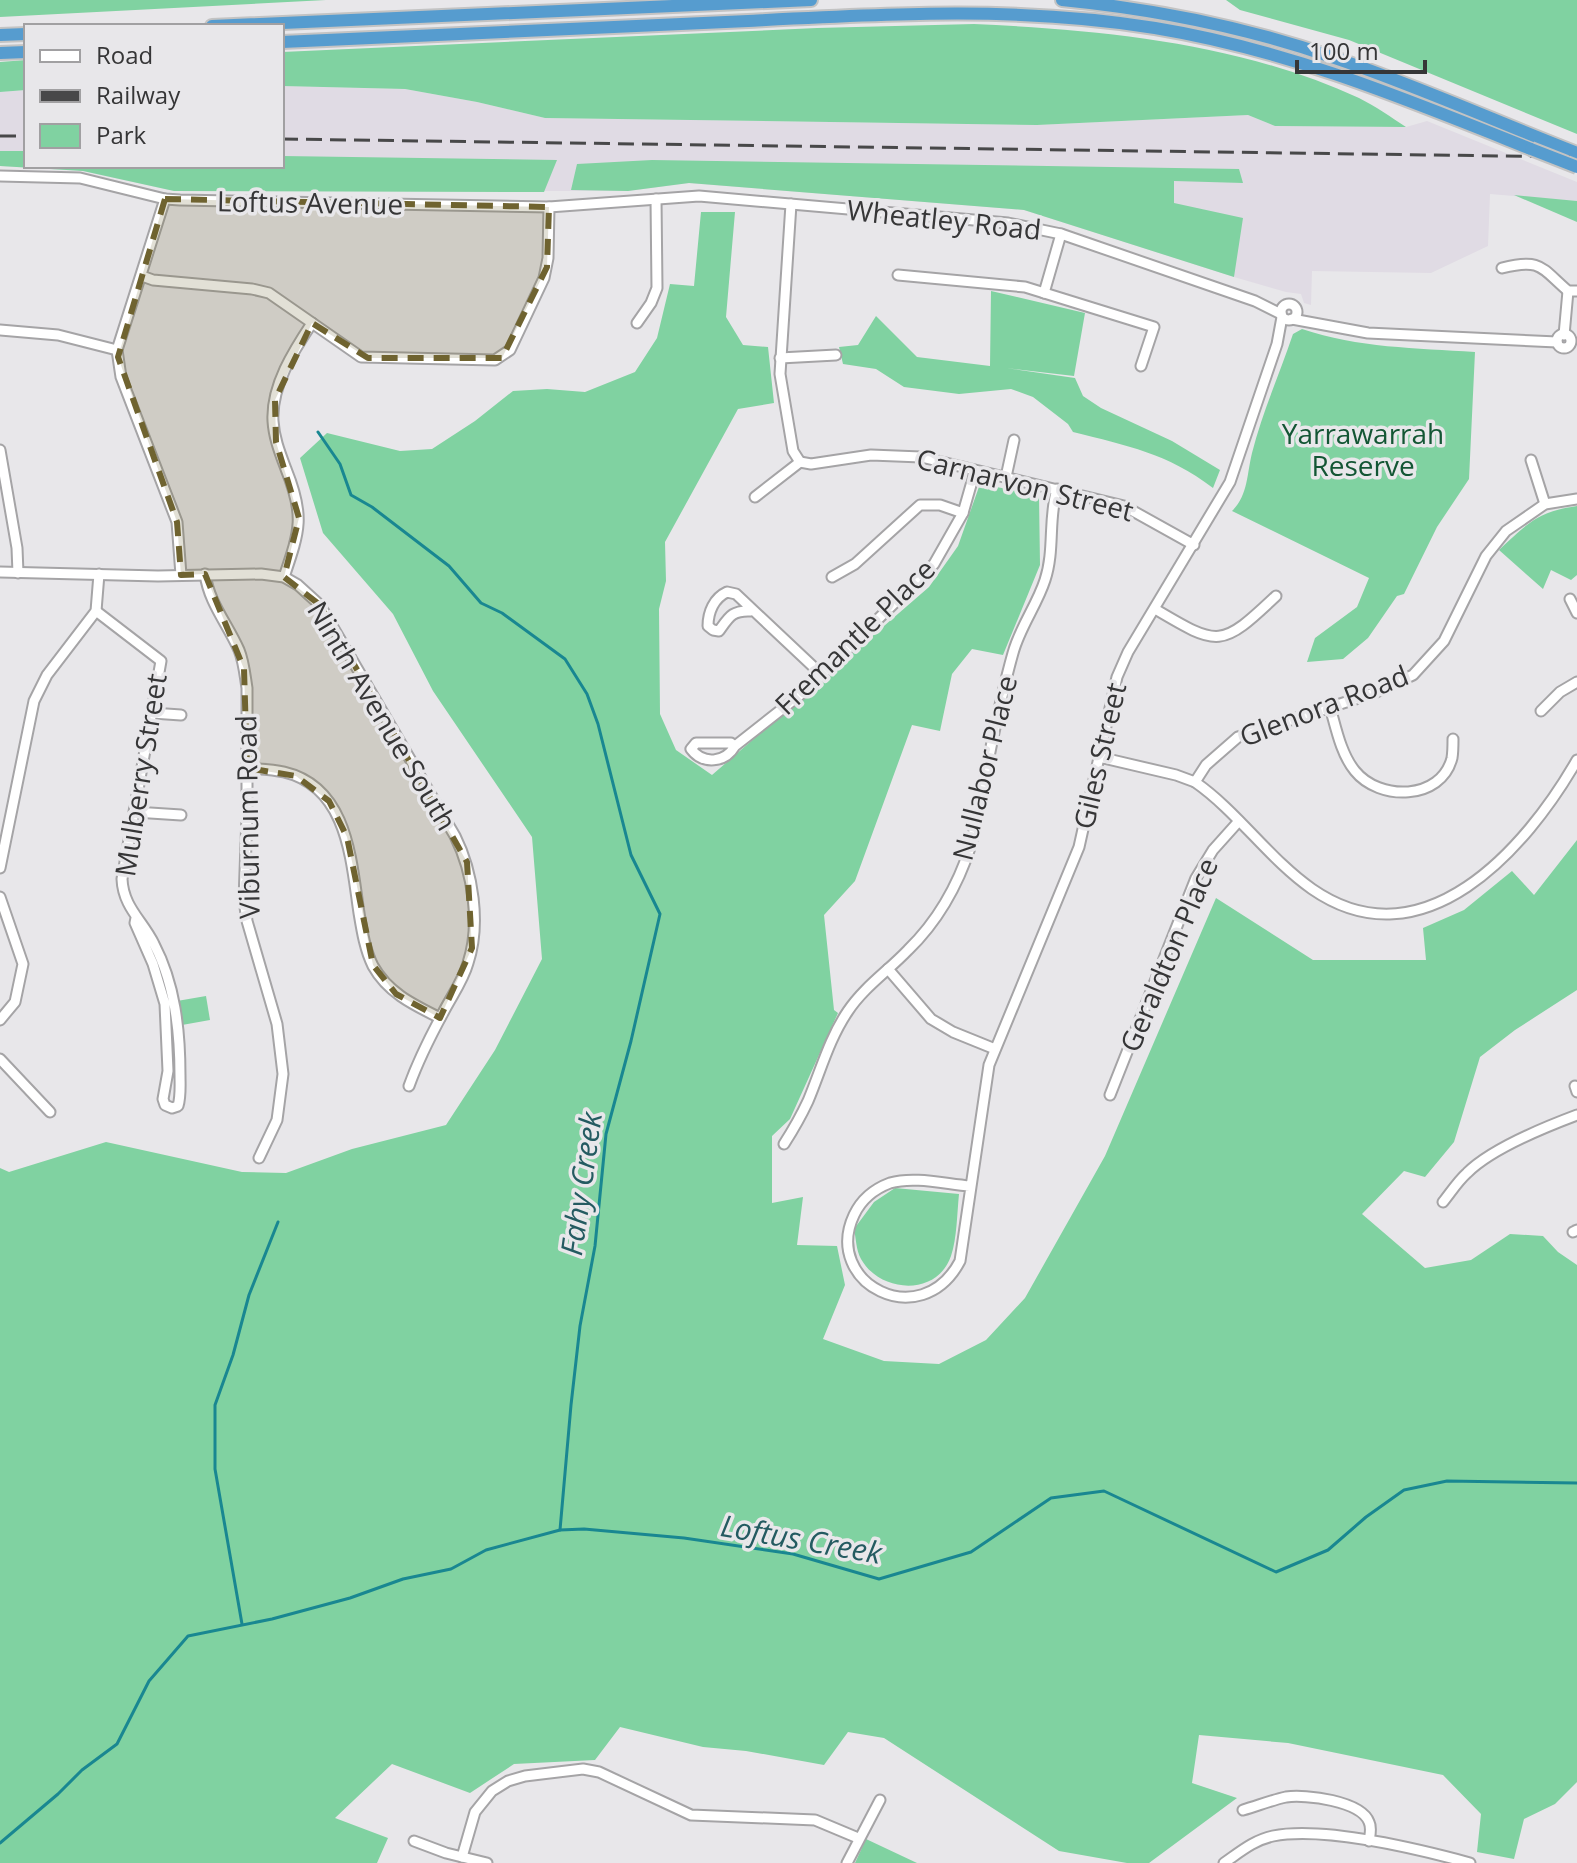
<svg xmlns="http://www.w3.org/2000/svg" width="1577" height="1863" viewBox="0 0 1577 1863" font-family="'Open Sans',sans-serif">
<rect width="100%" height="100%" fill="#e8e7ea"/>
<path fill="#e0dbe4" d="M282,86L405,89L477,102L545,118L1037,125L1248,115L1275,126L1406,127L1427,121L1577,182V201L1490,194L1488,246L1431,273L1312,271L1311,305L1304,303L1301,294L1286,292L1234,277L1024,210L689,183L628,191H174L83,171L0,166V92L26,90V166H282Z"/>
<g fill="#80d2a1">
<path d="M0,0H326L0,17Z"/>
<path d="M1226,0H1577V134L1349,40L1240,10Z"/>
<path d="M974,24C1104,30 1239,43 1359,98C1375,106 1391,117 1406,127L1275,126L1248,115L1037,125L545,118L477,102L405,89L282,86V52L817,28Z"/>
<path d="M26,60V90L0,92V62Z"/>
<path d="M0,151H26V166H282V156L557,160L544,192L174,191L83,171L0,166Z"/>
<path d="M652,160L1239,169L1243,183L1174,181V203L1243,218L1234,277L1024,210L689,183L628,191L571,190L577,164Z"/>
<path d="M1514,195L1577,201V222Z"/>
<path d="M701,212H735L726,317L743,345L768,347L774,403L738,409L665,542L666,581L659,609L660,714L676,750L712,775L929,587L958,546L980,484L1039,495L1040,565L1003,655L972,649L952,674L940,731L912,725L855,881L824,915L834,1010L838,1013L790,1119L772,1136V1203L803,1197L797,1245L837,1246L845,1285L823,1339L884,1361L939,1364L986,1340L1025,1298L1105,1156L1216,898L1313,960H1426L1423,928L1464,910L1512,871L1534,895L1577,840V990L1515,1030L1480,1057L1454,1142L1425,1177L1404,1171L1362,1214L1425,1268L1471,1260L1510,1234L1543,1236L1558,1252L1577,1265V1782L1555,1804L1524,1819L1514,1859L1477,1852L1481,1814L1443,1775L1288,1743L1199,1735L1192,1783L1237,1798L1149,1863H1127L1059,1851L884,1738L848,1732L824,1765L746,1751L703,1747L620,1727L595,1760L514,1764L470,1793L392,1764L335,1818L388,1838L377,1863H0V1168L9,1172L106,1142L242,1172L286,1173L352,1149L446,1125L495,1050L542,959L532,837L433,691L393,614L323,533L300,458L327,433L400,451L432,449L475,421L513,391L547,389L585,392L635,372L657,338L670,284L694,286Z"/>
<path d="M991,291L1085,313L1074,376L1006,368L1075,378L1083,396L1101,408L1172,441L1220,470L1213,488C1167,453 1128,446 1073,432L1068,424L1033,397L1011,389L959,394L904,387L876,369L843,364L839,347L858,345L876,316L917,357L990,366Z"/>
<path d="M1302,329C1358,348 1416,348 1475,352L1469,479L1437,527L1404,594L1397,596L1368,638L1343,659L1307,662L1315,638L1357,607L1369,578L1232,511C1248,496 1247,473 1252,453C1262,413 1280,373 1293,334Z"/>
<path d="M1577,506V575L1571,580L1551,570L1543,589L1499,550C1528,523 1537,512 1577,506Z"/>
<path d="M206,996L210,1020L182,1025L177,1001Z"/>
<path d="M895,1188L959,1194C957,1213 957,1238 951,1256C937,1297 880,1293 861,1259C856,1250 856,1238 854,1229L874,1202Z"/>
<path d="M866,1839L917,1863H855Z"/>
</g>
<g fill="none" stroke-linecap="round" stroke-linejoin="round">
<g stroke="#198791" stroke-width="3">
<path d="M318,432L340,464L351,495L372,507L449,566L481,603L502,613L565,659L587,694L598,724L631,855L660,914L631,1041L606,1134L595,1246L580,1326L571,1405L560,1530"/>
<path d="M242,1624L215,1469V1405L233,1355L249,1295L278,1222"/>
<path d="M0,1843L58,1794L82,1770L117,1744L149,1681L188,1636L272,1619L350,1598L403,1579L451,1569L486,1550L560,1530L584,1529L684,1538L793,1554L879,1579L971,1552L1051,1498L1104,1491L1276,1572L1328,1550L1366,1517L1404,1490L1447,1481L1577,1483"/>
</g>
<defs>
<g id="minor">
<path d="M0,176L80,178L165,199L180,200L549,207L699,196L1008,223L1061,234L1255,301L1281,314"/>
<path d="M165,199L117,350L121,377L177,522L181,575"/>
<path d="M791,204L780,374L793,451L800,462"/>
<path d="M1502,268C1542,258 1541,268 1568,291H1577"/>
<path d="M898,275L1025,287L1154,327L1141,366"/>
<path d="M142,276L153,280L252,289L269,293L361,357L495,360L510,350L544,278L548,258L549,207"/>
<path d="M1044,293L1061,234"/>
<circle cx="1289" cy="312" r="8"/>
<path d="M1292,319L1368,333L1557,342"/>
<path d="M637,323L651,303L657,288L656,199"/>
<path d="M0,330L58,335L117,350"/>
<circle cx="1564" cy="341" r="7"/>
<path d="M1564,335L1568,291"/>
<path d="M780,358L836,355"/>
<path d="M0,450L17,548L18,573"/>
<path d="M1531,460L1545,504"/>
<path d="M800,462L811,464L871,455L921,457L1124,506L1194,545"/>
<path d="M1006,477L1014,440"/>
<path d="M755,497L800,462"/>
<path d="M0,572L158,576L261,574L284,577L298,585L320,605L455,836C473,872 481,924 468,963C463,981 451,997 443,1013C430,1037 418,1061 409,1086"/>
<path d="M205,574C209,603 227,623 239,650C244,662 245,676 247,688V816L244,900L247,921L277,1024L283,1074L277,1120L259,1158"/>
<path d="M284,577C300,530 305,516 286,469C280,453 274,438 273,421C271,386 294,350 312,323"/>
<path d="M832,577L855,564L920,505H940L963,513"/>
<path d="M1570,599L1577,613"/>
<path d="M1155,609C1219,647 1221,648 1276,596"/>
<path d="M96,611L161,661L122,879C123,907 143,921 154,944C175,984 180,1030 180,1075C180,1085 181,1096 178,1106L172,1108L165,1105L163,1099L168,1071L165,1004L153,964L135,923L136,918"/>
<path d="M751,611C732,610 729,617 719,631L713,630L708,626C708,612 714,598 727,592L736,594L821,674"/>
<path d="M1330,707C1336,728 1341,754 1355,771C1379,801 1441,801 1452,758C1453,752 1453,745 1453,739"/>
<path d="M1541,711L1560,692L1577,682"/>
<path d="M152,713L181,715"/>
<path d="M735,746L731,743H696L691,749C703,765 725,763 735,746L805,691L934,564L963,513L975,471"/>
<path d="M1099,757L1176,775L1195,782C1238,812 1269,859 1312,889C1423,966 1526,849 1577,760"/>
<path d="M247,768C259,769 272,769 284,772C348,787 351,860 359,913C362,931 365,950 373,966C388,993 414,1005 440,1018"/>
<path d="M1195,782L1206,765L1238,737L1374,693L1413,675L1444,641L1486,556L1506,531L1545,504L1577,499"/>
<path d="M135,812L181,815"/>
<path d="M0,868L34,701L47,675L96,611L99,574"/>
<path d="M0,897L23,964L15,1002L0,1020"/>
<path d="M888,969L931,1019L953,1032L995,1049"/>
<path d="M0,1059L50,1112"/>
<path d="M1575,1086L1577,1092"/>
<path d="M1110,1095L1196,878L1213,850L1239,821"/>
<path d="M784,1144C793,1130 801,1116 808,1101C821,1070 829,1039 848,1011C864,987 888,971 908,950C938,921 958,885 971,845C985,782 995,716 1013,653C1020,627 1037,605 1045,580C1055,550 1048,518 1057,489"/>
<path d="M970,1186C945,1184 914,1176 890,1183C874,1189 861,1200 854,1215C822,1283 921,1335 960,1261L989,1065L1079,847L1117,677L1128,652L1230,482L1277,344L1282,317"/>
<path d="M1443,1202C1451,1192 1458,1181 1467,1173C1491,1149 1545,1127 1577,1115"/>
<path d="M1573,1232L1577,1230"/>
<path d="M1243,1810C1257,1806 1272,1800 1286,1797C1306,1794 1361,1801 1369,1822C1372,1828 1370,1835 1369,1841"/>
<path d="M414,1841L446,1853L487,1863"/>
<path d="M462,1857L475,1812L492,1791L508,1781L525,1776L583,1769L599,1772L691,1815L815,1820L858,1838"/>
<path d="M847,1863L880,1800"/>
<path d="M1224,1863C1240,1852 1254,1840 1273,1836C1325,1826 1418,1849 1470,1863"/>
</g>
<g id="highway">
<path d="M1062,0C1154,9 1245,27 1332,57C1415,85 1495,121 1577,153"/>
<path d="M212,26L811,0"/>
<path d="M0,35L26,34"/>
<path d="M282,42C437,35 592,28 748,21C884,14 1019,6 1155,28C1289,50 1406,99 1531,149"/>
<path d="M0,53L26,52"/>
</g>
</defs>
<use href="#minor" stroke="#a5a4a6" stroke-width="13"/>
<use href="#highway" stroke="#c3c3c3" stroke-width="16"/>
<use href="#minor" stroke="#fff" stroke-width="9"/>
<use href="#highway" stroke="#569ccf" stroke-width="12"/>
<g stroke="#484849" stroke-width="3" stroke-dasharray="16 8" stroke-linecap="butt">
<path d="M0,136H26"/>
<path d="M282,139L1577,157"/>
</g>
<defs>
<path id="highway-bridge" d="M1531,149L1577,167"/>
</defs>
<use href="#highway-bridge" stroke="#c3c3c3" stroke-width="16" stroke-linecap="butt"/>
<use href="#highway-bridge" stroke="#569ccf" stroke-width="12"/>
</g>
<path fill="#6f6330" fill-opacity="0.2" stroke="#6f6330" stroke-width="6" stroke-dasharray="16 10" stroke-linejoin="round" d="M165,199L549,207L547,267L502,358H368L312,323L275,400L276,442L299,518L284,577L320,605L467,862L472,948L440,1018L396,994L373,965L347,837L329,801L296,776L247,768L244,669L205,574L181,575L177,522L118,357Z"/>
<g text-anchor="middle" stroke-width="7" stroke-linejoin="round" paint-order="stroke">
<g font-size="28" fill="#363637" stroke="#e8e7ea">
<text transform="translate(310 203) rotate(1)" y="10">Loftus Avenue</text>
<text transform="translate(944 220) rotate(6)" y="10">Wheatley Road</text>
<text transform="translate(1025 485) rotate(14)" y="10">Carnarvon Street</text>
<text transform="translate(855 637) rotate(-44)" y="10">Fremantle Place</text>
<text transform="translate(1324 706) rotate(-21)" y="10">Glenora Road</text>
<text transform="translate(382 716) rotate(59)" y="10">Ninth Avenue South</text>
<text transform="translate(1100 756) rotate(-77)" y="10">Giles Street</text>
<text transform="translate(985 768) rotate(-76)" y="10">Nullabor Place</text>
<text transform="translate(141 775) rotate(-81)" y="10">Mulberry Street</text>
<text transform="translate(248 817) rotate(-91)" y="10">Viburnum Road</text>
<text transform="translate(1169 955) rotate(-67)" y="10">Geraldton Place</text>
</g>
<g font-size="28" fill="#135634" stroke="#e8e7ea">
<text x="1363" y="444">Yarrawarrah<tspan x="1363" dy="32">Reserve</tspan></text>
</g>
<g font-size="30" font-style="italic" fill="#245b61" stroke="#e8e7ea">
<text transform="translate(582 1184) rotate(-82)" y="10">Fahy Creek</text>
<text transform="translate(801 1540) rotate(10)" y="10">Loftus Creek</text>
</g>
</g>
<rect x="24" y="24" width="260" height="144" fill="#e8e7ea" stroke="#a1a0a2" stroke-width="2"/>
<rect x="40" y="50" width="40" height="12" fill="#ffffff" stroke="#a1a0a2" stroke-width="2"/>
<text x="96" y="64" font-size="24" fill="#363637">Road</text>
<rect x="40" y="90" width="40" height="12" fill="#484849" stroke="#a1a0a2" stroke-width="2"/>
<text x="96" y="104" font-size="24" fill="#363637">Railway</text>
<rect x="40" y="124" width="40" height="24" fill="#80d2a1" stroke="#a1a0a2" stroke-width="2"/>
<text x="96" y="144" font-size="24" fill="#363637">Park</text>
<path d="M1297 60v12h128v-12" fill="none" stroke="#363637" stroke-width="4"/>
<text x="1309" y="60" font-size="24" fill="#363637" stroke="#e8e7ea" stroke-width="6" paint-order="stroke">100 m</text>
</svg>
